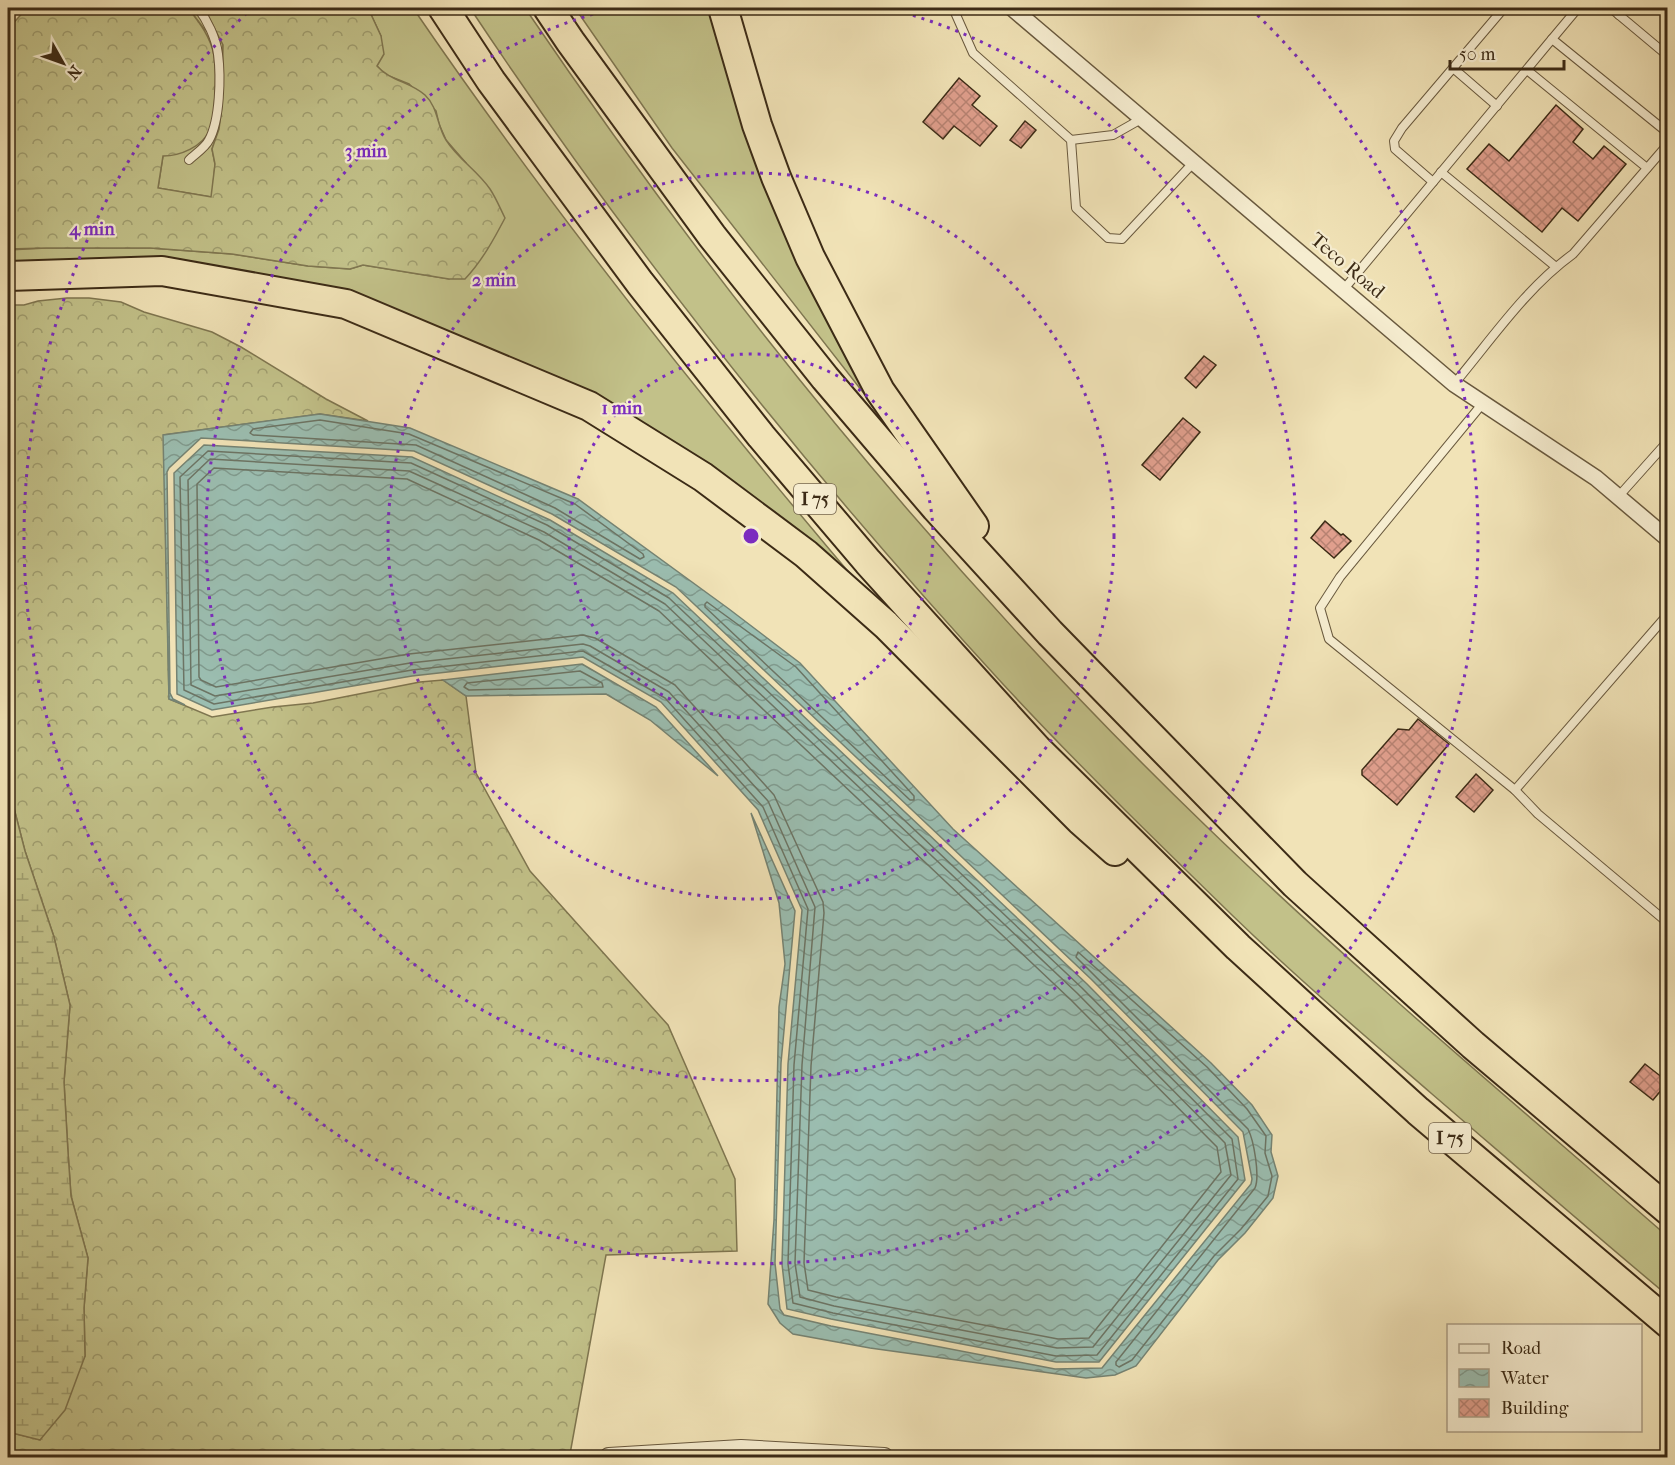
<svg xmlns="http://www.w3.org/2000/svg" width="1675" height="1465" viewBox="0 0 1675 1465" font-family="'IM FELL French Canon',serif">
<defs>
<pattern id="forest-crowns" width="20" height="18" patternUnits="userSpaceOnUse" patternTransform="scale(1.5)"><rect width="20" height="18" fill="#c2c189"/><path d="M2 6a3 3 0 1 1 6 0M12 15a3 3 0 1 1 6 0" fill="none" stroke="#9f9d6f"/></pattern>
<pattern id="wetland-marsh" width="20" height="14" patternUnits="userSpaceOnUse" patternTransform="scale(1.5)"><rect width="20" height="14" fill="#c2c189"/><path d="M1 5h8M5 5V1M11 12h8M15 12V8" fill="none" stroke="#9f9d6f"/></pattern>
<pattern id="water-waves" width="16" height="10" patternUnits="userSpaceOnUse" patternTransform="scale(1.5)"><rect width="16" height="10" fill="#9bbeb1"/><path d="M0 5q4-4 8 0t8 0" fill="none" stroke="#809b8f"/></pattern>
<pattern id="building-cross-hatch" width="8" height="8" patternUnits="userSpaceOnUse" patternTransform="scale(1.5)"><rect width="8" height="8" fill="#e09f8d"/><path d="M0 0l8 8M0 8l8-8" fill="none" stroke="#b78272"/></pattern>
</defs>
<rect width="100%" height="100%" fill="#f1e3b7"/>
<filter id="stains"><feTurbulence type="fractalNoise" baseFrequency=".00333" numOctaves="4"/><feColorMatrix values="0 0 0 0 .2 0 0 0 0 .09 0 0 0 0 .02 0 0 0 .5 -.17"/></filter>
<radialGradient id="worn" r=".72"><stop offset=".6" stop-color="#630" stop-opacity="0"/><stop offset="1" stop-color="#630" stop-opacity=".3"/></radialGradient>
<g fill="#c2c189" stroke="#7f7650" stroke-width="1.5">
<path d="M188,8H204L223,44L222,106L219,129L212,149L215,164L212,197L158,188L163,156L205,30Z"/>
<path d="M368,8H413C549,207 700,397 857,582L774,519L378,311L8,266V250L46,248H150L232,254L308,266L350,269L363,265L449,279L466,163L446,140L439,124L436,111L409,84L384,74L377,66L381,36Z"/>
<path d="M470,8H525C724,301 950,579 1206,826C1354,969 1512,1101 1667,1236V1295C1588,1229 1510,1161 1432,1094C1365,1036 1297,978 1233,916C1155,840 1076,763 1002,683C808,472 629,247 470,8Z"/>
<path d="M575,8H717L887,423L672,148Z"/>
</g>
<g fill="url(#forest-crowns)" stroke="#7f7650" stroke-width="1.5">
<path d="M27,8H188C199,22 211,37 214,56C217,70 215,118 210,130C202,147 180,156 163,156L158,188L211,197L215,164L212,149L219,129L222,106L223,45L204,8H368L381,36L384,54L377,66C390,81 411,82 425,95C438,107 437,126 446,140C458,159 478,171 490,189C496,198 500,208 505,218C494,239 482,261 465,279H449L363,265L350,269L308,266L232,254L150,248H46L8,249V29Z"/>
<path d="M67,298H89L121,302L144,312L212,332L241,347L326,399L368,421L320,414L164,435L169,699L212,717L273,707L313,703L420,682L443,680L466,696L476,773L530,871L668,1025L735,1179L737,1251L606,1255L570,1454L547,1458H8V1432L40,1440L85,1356L84,1308L88,1258L71,1196L68,1152L64,1082L70,1005L54,937L25,851L8,785V305H24L38,301Z"/>
</g>
<path fill="url(#wetland-marsh)" stroke="#7f7650" stroke-width="1.5" d="M8,785L25,851L54,937L70,1005L64,1082L68,1152L71,1196L88,1258L84,1308L85,1356L65,1410L40,1440L8,1432Z"/>
<g fill="url(#water-waves)" stroke="#758373" stroke-width="1.5">
<path d="M320,414L410,428L578,499L729,609L800,663L953,829L1211,1063L1252,1105L1272,1135L1271,1152L1278,1176L1273,1198L1245,1233L1218,1260L1136,1366L1115,1375L1086,1378L870,1348L793,1334L780,1323L768,1304L774,1220L779,1007L785,964L779,903L751,813L795,911L781,1063L775,1263L780,1309L784,1315L831,1326L1055,1369L1102,1368L1251,1184L1252,1179L1243,1132L1091,979L676,587L552,514L414,451L201,438L169,468L167,472L170,693L173,699L185,705L169,699L163,435Z"/>
<path d="M204,445L412,457L550,520L673,593L1087,984L1238,1137L1245,1180L1099,1362H1056L831,1319L787,1309L782,1264L788,1064L802,910L758,810L661,702L583,657L412,676L212,710L177,694L174,473Z"/>
<path d="M582,664L656,707L718,776L650,720L606,694L466,696L443,680Z"/>
</g>
<g fill="none" stroke-linecap="round" stroke-linejoin="round">
<g stroke="#6c7464" stroke-width="1.5">
<path d="M320,420L409,434L575,504L643,554L644,557L640,559L555,508L416,445L253,435L250,433L253,429Z"/>
<path d="M208,451L411,463L547,525L669,598L1082,988L1232,1139L1238,1179L1097,1355L1056,1356L833,1313L793,1303L788,1264L794,1065L808,909L763,807L665,698L583,651L412,670L214,704L184,690L180,477Z"/>
<path d="M210,459L409,471L544,532L665,604L1077,993L1225,1143L1231,1175L1093,1347L1057,1348L834,1306L800,1297L795,1263L802,1065L815,907L768,801L669,692L590,646L583,644L410,663L215,696L191,685L188,480Z"/>
<path d="M214,468L407,479L539,540L659,611L1071,1000L1217,1147L1221,1172L1089,1338L1058,1339L836,1297L808,1290L804,1263L811,1066L824,913L823,902L774,795L675,685L595,638L583,635L409,654L216,687L201,680L199,677L197,484Z"/>
<path d="M707,602L796,667L914,796V800H910L705,607V604Z"/>
<path d="M580,671L602,683L603,687L469,690L464,687L467,683Z"/>
<path d="M1078,952L1207,1067L1247,1109L1266,1136L1265,1153L1272,1176L1268,1196L1241,1229L1214,1256L1132,1360L1119,1367L1116,1365V1362L1255,1188C1260,1176 1254,1141 1248,1129L1076,957Z"/>
</g>
</g>
<g fill="url(#building-cross-hatch)" stroke="#3c2b16" stroke-width="1.5">
<path d="M959,78L980,96L972,105L997,126L980,146L954,126L943,139L923,122Z"/>
<path d="M1556,105L1583,129L1573,142L1593,159L1604,146L1626,164L1578,221L1562,208L1542,232L1467,169L1489,144L1509,161Z"/>
<path d="M1025,121L1036,130L1021,148L1010,140Z"/>
<path d="M1204,356L1216,365L1196,388L1185,378Z"/>
<path d="M1183,418L1200,432L1160,480L1142,465Z"/>
<path d="M1325,521L1341,535L1343,534L1351,541L1334,558L1311,538Z"/>
<path d="M1418,719L1449,744L1397,805L1362,775V770L1398,729L1409,730Z"/>
<path d="M1476,774L1493,790L1474,812L1456,797Z"/>
<path d="M1645,1064L1668,1082L1653,1100L1630,1082Z"/>
</g>
<g fill="none" stroke-linecap="round" stroke-linejoin="round">
<defs>
<g id="service">
<path d="M953,8L973,53L1071,140L1076,208L1108,238L1122,239L1194,162"/>
<path d="M1611,8L1619,15L1625,8"/>
<path d="M1619,15L1668,56"/>
<path d="M1552,39L1578,8"/>
<path d="M1453,68L1504,8"/>
<path d="M1527,70L1647,168"/>
<path d="M1071,140L1113,135L1143,118"/>
<path d="M189,160C195,154 205,148 209,140C220,120 221,77 218,54C216,38 207,20 198,8"/>
<path d="M1441,172L1556,267"/>
<path d="M1433,182L1395,149L1394,141L1402,128L1453,68L1497,106"/>
<path d="M1344,289L1552,39L1668,133"/>
<path d="M1454,384C1491,340 1526,288 1573,254L1668,144"/>
<path d="M1483,403L1340,577L1320,608L1329,639L1515,790L1538,814L1668,923"/>
<path d="M1618,497L1668,441"/>
<path d="M1515,790L1668,614"/>
</g>
<path id="minor" d="M1012,8L1454,384L1596,478L1668,539"/>
<path id="tertiary" d="M609,1458L741,1450L884,1458"/>
<g id="motorway">
<path d="M443,8L491,81L640,283L761,436L868,562L1037,749L1238,947L1331,1032L1418,1111L1668,1323"/>
<path d="M548,8L570,41L712,236L825,378L936,508L1050,633L1295,884L1473,1045L1668,1210"/>
<path d="M723,8L757,125L776,177L810,257L880,391L974,526"/>
<path d="M8,276L162,271L346,304L589,406L703,477L806,554L886,625L1080,820L1115,851"/>
</g>
</defs>
<use href="#service" stroke="#69593e" stroke-width="10"/>
<use href="#minor" stroke="#69593e" stroke-width="18"/>
<use href="#tertiary" stroke="#69593e" stroke-width="22"/>
<use href="#motorway" stroke="#3c2b16" stroke-width="32"/>
<use href="#service" stroke="#f6edd0" stroke-width="8"/>
<use href="#minor" stroke="#f6edd0" stroke-width="15"/>
<use href="#tertiary" stroke="#f6edd0" stroke-width="20"/>
<use href="#motorway" stroke="#f1e3b7" stroke-width="28"/>
</g>
<g fill="none" stroke="#7b2cbf" stroke-width="3" stroke-dasharray="3 6">
<circle cx="751" cy="536" r="182"/>
<circle cx="751" cy="536" r="363"/>
<path d="M887 8A545 545 0 1 1 615 8"/>
<path d="M1251 9A727 727 0 1 1 251 9"/>
</g>
<g text-anchor="middle" stroke-width="4.5" stroke-linejoin="round" paint-order="stroke">
<g fill="#f6edd0" stroke="#74654e" stroke-width="1.5">
<rect x="794" y="484" width="42" height="30" rx="4.5"/>
<rect x="1429" y="1123" width="42" height="30" rx="4.5"/>
</g>
<g font-size="18" font-weight="bold" fill="#3c2b16">
<text x="815" y="505">I 75</text>
<text x="1450" y="1144">I 75</text>
</g>
<g font-size="20" fill="#3c2b16" stroke="#f6edd0">
<text transform="translate(1348 265) rotate(40)" y="7">Teco Road</text>
</g>
</g>
<circle cx="751" cy="536" r="9" fill="#7b2cbf" stroke="#f6edd0" stroke-width="3"/>
<g font-size="18" text-anchor="middle" font-weight="bold" fill="#7b2cbf" stroke="#f6edd0" stroke-width="4.5" stroke-linejoin="round" paint-order="stroke">
<text x="366" y="157">3 min</text>
<text x="92" y="235">4 min</text>
<text x="494" y="286">2 min</text>
<text x="622" y="414">1 min</text>
</g>
<rect width="1675" height="1465" fill="none" stroke="#f1e3b7" stroke-width="30"/>
<rect x="9" y="9" width="1657" height="1447" fill="none" stroke="#3c2b16" stroke-width="3"/>
<rect x="15" y="15" width="1645" height="1435" fill="none" stroke="#3c2b16" stroke-width="1.5"/>
<rect x="1447" y="1324" width="195" height="108" fill="#f6edd0" stroke="#ac9f86" stroke-width="1.5"/>
<rect x="1459" y="1344" width="30" height="9" fill="#f6edd0" stroke="#ac9f86" stroke-width="1.5"/>
<text x="1501" y="1354" font-size="18" fill="#3c2b16">Road</text>
<rect x="1459" y="1369" width="30" height="18" fill="url(#water-waves)" stroke="#ac9f86" stroke-width="1.5"/>
<text x="1501" y="1384" font-size="18" fill="#3c2b16">Water</text>
<rect x="1459" y="1399" width="30" height="18" fill="url(#building-cross-hatch)" stroke="#ac9f86" stroke-width="1.5"/>
<text x="1501" y="1414" font-size="18" fill="#3c2b16">Building</text>
<g transform="translate(63 63) rotate(130)" stroke="#f6edd0" stroke-width="4.5" paint-order="stroke">
<path d="M0-4.5L10 22L0 15L-10 22Z" fill="#3c2b16"/>
<text y="-9" font-size="16" font-weight="bold" text-anchor="middle" fill="#3c2b16">N</text>
</g>
<path d="M1450 60v9h114v-9" fill="none" stroke="#3c2b16" stroke-width="3"/>
<text x="1459" y="60" font-size="18" fill="#3c2b16" stroke="#f6edd0" stroke-width="4.5" paint-order="stroke">50 m</text>
<rect width="100%" height="100%" filter="url(#stains)"/>
<rect width="100%" height="100%" fill="url(#worn)"/>
</svg>
